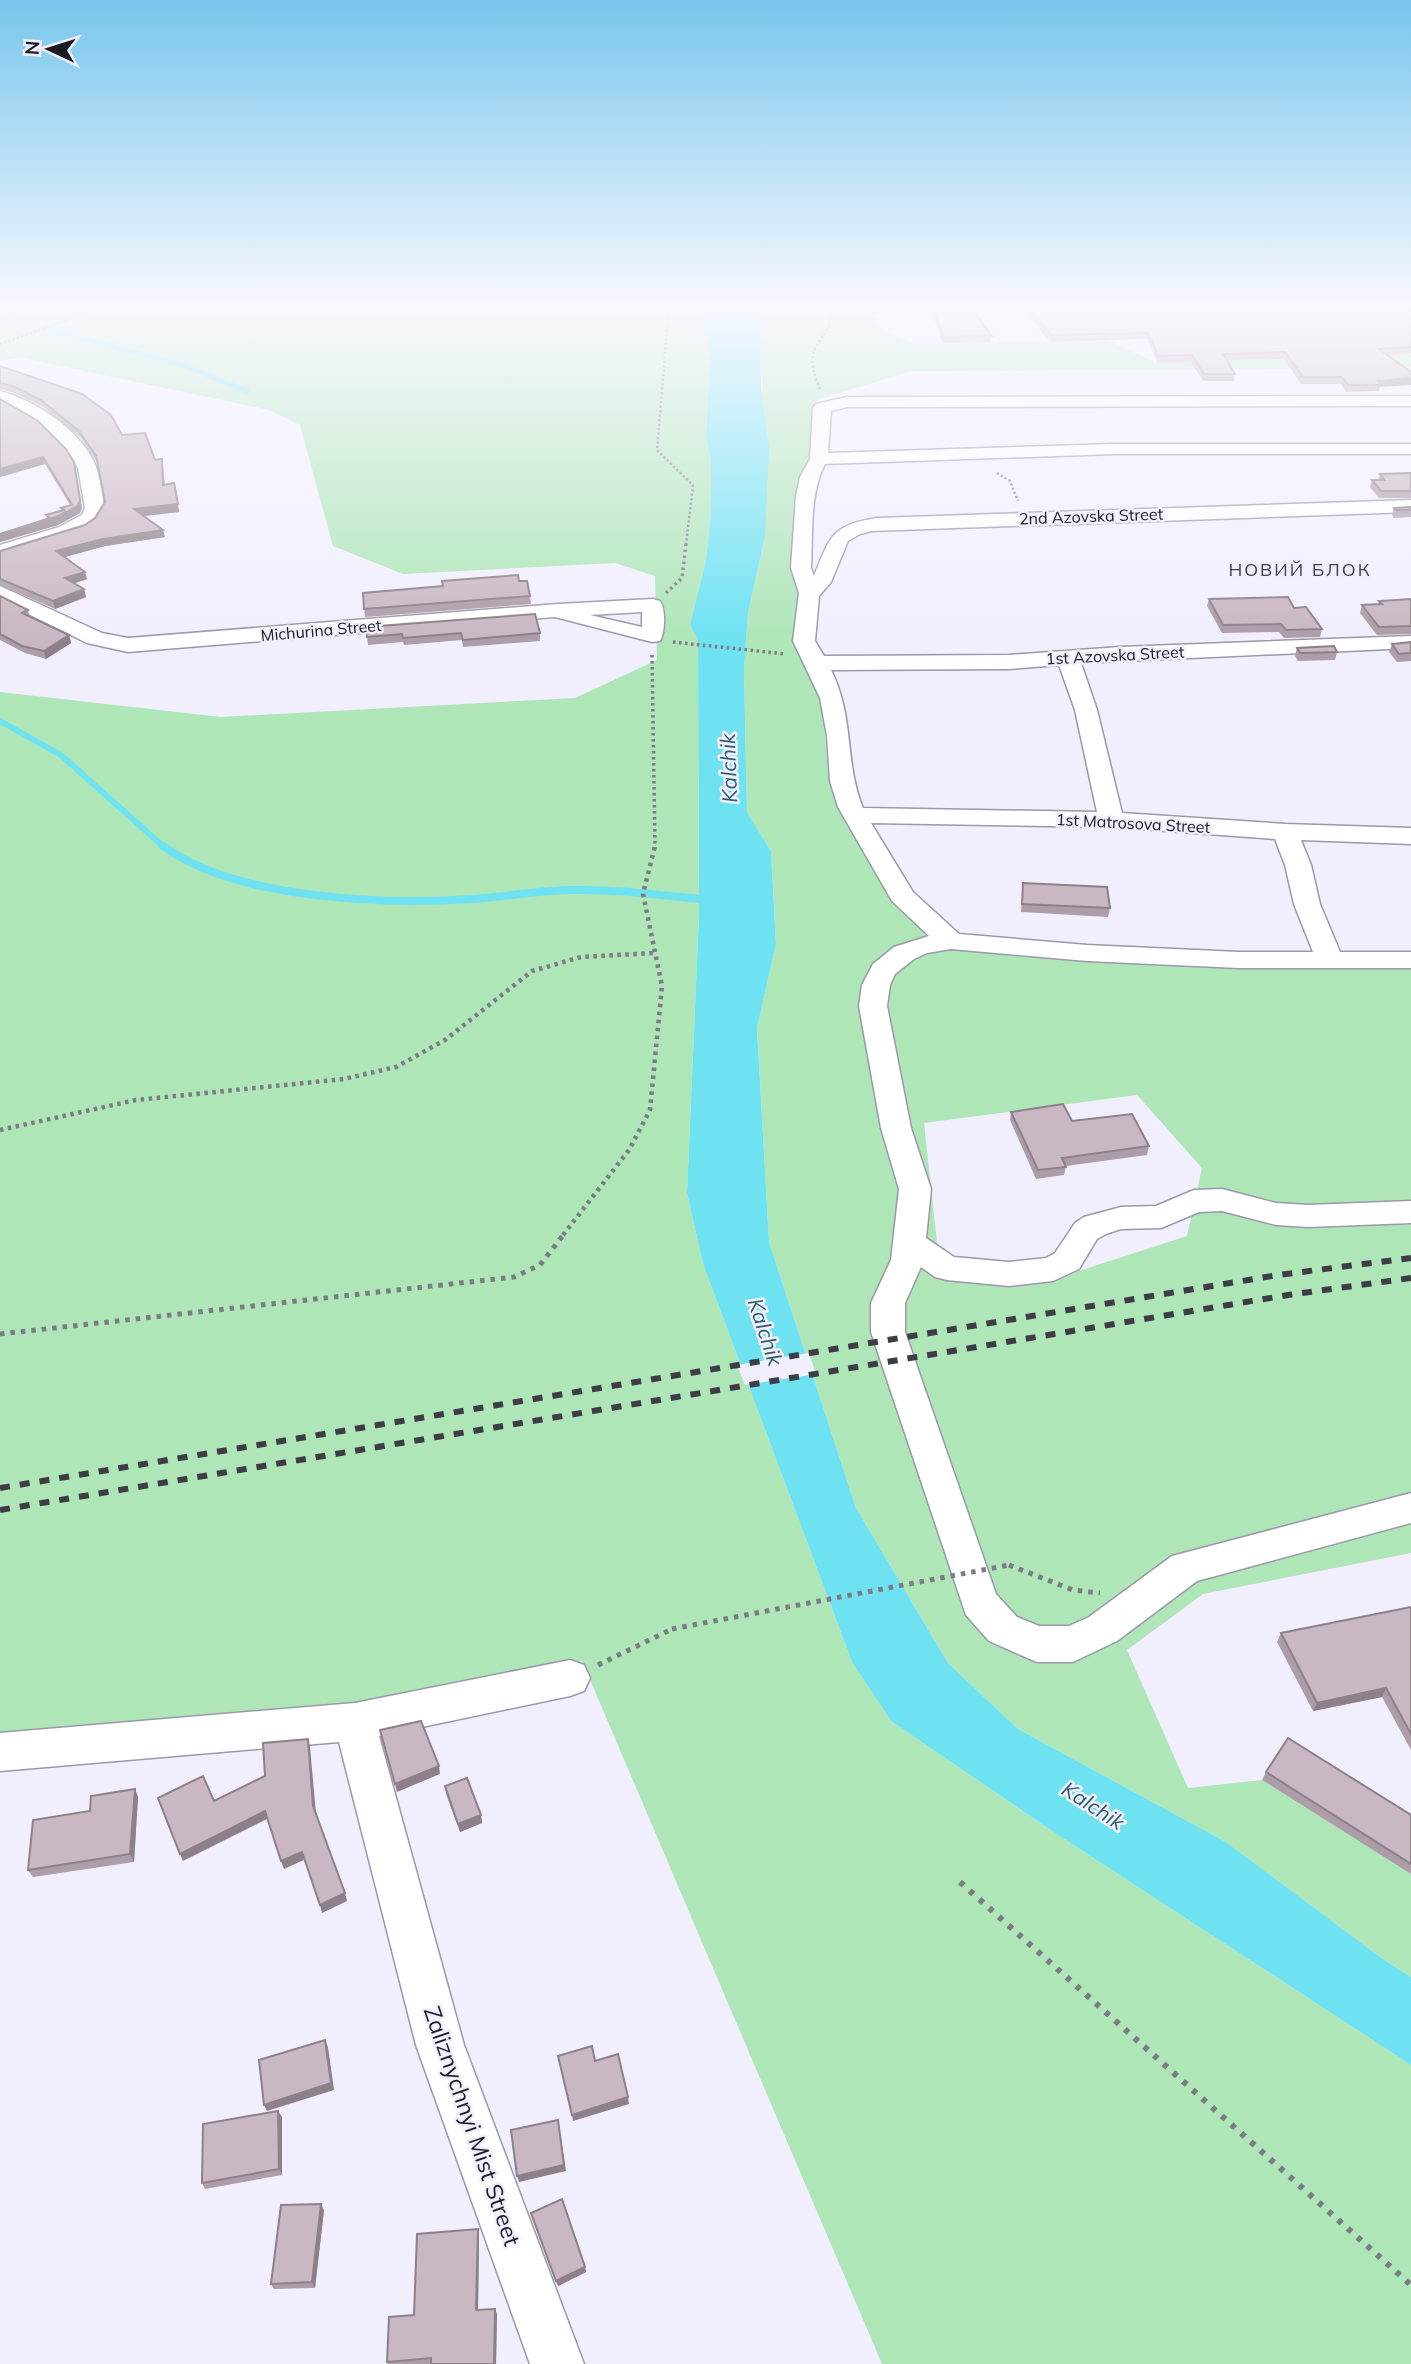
<svg xmlns="http://www.w3.org/2000/svg" width="1411" height="2364" viewBox="0 0 1411 2364" font-family="Mulish,sans-serif">
<rect width="100%" height="100%" fill="#f1effe"/>
<g fill="#aee6b8" fill-rule="evenodd">
<path d="M0,307H708L704,326L710,357L706,436L711,461V512L706,560L690,625L698,639L699,915L687,1193L703,1264L852,1662L891,1721L1052,1831L1411,2065V2364H882L582,1661L356,1708L0,1737V692L221,717L575,698L657,660L655,576L615,563L403,574L333,546L300,425L269,410L23,358L0,361Z"/>
<path d="M760,307H867L885,332L916,344L1109,341L1157,363L1411,353V367L1370,369L912,371L816,400L812,457L799,477L793,563L807,579L794,622L795,641L822,701L828,773L833,793L883,888L898,904L952,939L1411,963V1553L1203,1594L1127,1650L1188,1788L1262,1780L1411,1874V1977L1380,1957L1226,1842L1018,1729L948,1663L856,1508L769,1242L757,1028L776,944L771,851L747,814L744,670L748,613L765,536ZM1137,1095L1202,1168L1187,1236L1054,1279H941L924,1123Z"/>
</g>
<path fill="#6fe2f2" d="M708,307H760L761,387L769,448L765,536L748,613L744,670L747,813L771,851L776,944L757,1028L769,1242L856,1508L948,1663L1018,1729L1226,1842L1380,1957L1411,1977V2065L1052,1831L891,1721L852,1662L703,1264L687,1193L699,915L698,639L690,625L706,560L711,512V461L706,436L710,357L704,326Z"/>
<path fill="#f1effe" d="M809,1353L816,1374L745,1385L737,1365Z"/>
<g fill="none" stroke-linecap="round" stroke-linejoin="round">
<g stroke="#6fe2f2" stroke-width="5">
<path d="M5,307L9,314L37,325"/>
<path d="M51,330L179,364L247,391"/>
</g>
<path stroke="#6fe2f2" stroke-width="6" d="M0,721L61,755L165,848"/>
<path stroke="#6fe2f2" stroke-width="8" d="M163,846C235,899 384,905 472,899C506,897 539,890 573,890C619,889 665,896 711,900"/>
<defs>
<g id="minor">
<path d="M0,391C35,400 80,430 95,464C100,477 103,495 104,508L95,524L86,530L0,557V545L59,527L82,515L85,508L78,468L70,454L41,426L0,402Z"/>
<path d="M1411,396V406L847,407L831,411L828,453L1114,444H1411V454H1114L825,464C809,495 813,534 811,568L814,576C830,537 831,525 877,518L1411,500V512L872,531L860,534L848,541L831,582L819,596L815,641L824,656L1009,655L1120,647L1411,636V648L1081,663L1097,710L1122,813L1285,824L1411,828V844L1301,840L1311,865L1320,904L1340,952H1411V968H1239L1087,961L951,949L927,953L914,959L895,974L890,985L887,1006L911,1128L931,1189L926,1238L954,1257L1009,1262L1046,1258L1055,1253L1075,1223L1084,1217L1121,1207L1156,1206L1194,1190L1222,1189L1276,1203L1308,1205L1411,1201V1223L1308,1227L1276,1225L1222,1211L1199,1212L1161,1228L1121,1229L1106,1234L1097,1239L1079,1269L1053,1281L1009,1286L947,1280L935,1277L921,1267L905,1303V1332L996,1594L1017,1617L1039,1626H1069L1089,1617L1172,1556L1411,1493V1523L1197,1581L1117,1641L1073,1662H1037L1023,1656L989,1641L966,1615L871,1332V1303L891,1260L899,1189L881,1128L859,1006L862,985L873,964L894,947L929,936L892,901L838,807L830,781L827,736L820,698L793,641L799,593L791,568L796,496L800,477L810,459L813,408L816,404L847,397ZM1059,665L1075,710L1097,812L863,808C844,762 855,718 831,670L1009,669ZM871,823L1111,827L1275,839L1285,865L1294,904L1313,952H1239L1087,945L959,934L913,892Z"/>
<path d="M0,586L102,633L128,638L558,604L653,599L660,601C666,610 665,632 660,641L652,642L555,617L128,652L87,643L0,600ZM642,612V627L590,615Z"/>
<path d="M570,1660L584,1665L590,1678L584,1691L570,1696L379,1736L464,2045L584,2364H530L416,2045L339,1742L0,1771V1733L355,1703Z"/>
</g>
</defs>
<use href="#minor" stroke="#9a98a9" stroke-width="3"/>
<g stroke="#7c7b86" stroke-width="2.5" stroke-dasharray="2 2.5" stroke-linecap="butt">
<path d="M669,307L657,450L693,485L686,545"/>
<path d="M0,344L104,307"/>
<path d="M820,389C798,337 832,348 831,307"/>
<path d="M997,473L1010,481L1018,501"/>
</g>
<g stroke="#7c7b86" stroke-width="3.5" stroke-dasharray="2.5 3.5" stroke-linecap="butt">
<path d="M666,593L682,578L686,543"/>
<path d="M673,642L786,654"/>
<path d="M652,655L655,848"/>
</g>
<g stroke="#7c7b86" stroke-width="4.5" stroke-dasharray="3.5 4.5" stroke-linecap="butt">
<path d="M0,1130L136,1100L344,1079L396,1067L445,1040L532,971L581,957L655,953"/>
<path d="M563,1235L629,1150L650,1110L662,986L643,894L655,846"/>
</g>
<g stroke="#7c7b86" stroke-width="5" stroke-dasharray="4.5 6" stroke-linecap="butt">
<path d="M0,1334L514,1277L540,1265L564,1234"/>
<path d="M1009,1565L1073,1590L1100,1593"/>
<path d="M598,1665L672,1629"/>
</g>
<path stroke="#7c7b86" stroke-width="6" stroke-dasharray="5 8" stroke-linecap="butt" d="M960,1882L1411,2285"/>
<use href="#minor" fill="#fff" fill-rule="evenodd"/>
<g stroke="#3e3d45" stroke-width="6" stroke-dasharray="10 10" stroke-linecap="butt">
<path d="M0,1488L1278,1275L1411,1258"/>
<path d="M0,1510L1288,1295L1411,1278"/>
</g>
<path stroke="#7c7b86" stroke-width="5" stroke-dasharray="4.5 6" stroke-linecap="butt" d="M672,1629L1009,1565"/>
</g>
<g fill="#ad9da8">
<path d="M867,307H971L992,336L991,342L943,343L931,311L872,314Z"/>
<path d="M1022,307H1411V353L1387,355L1411,372L1380,387L1379,391L1346,392L1341,384H1301L1284,359L1227,360L1235,374L1234,381H1203L1191,362L1157,363L1147,339L1050,342Z"/>
<path d="M0,366L122,435L155,460L162,459L165,484L174,483L179,512L143,516L165,537L105,546L64,557L87,579L74,583L84,589L86,597L55,609L0,585V551L85,525L95,518L105,502L97,462L81,438L43,407L14,393L0,389Z"/>
<path d="M0,399L75,469L82,508L80,513L58,525L0,542V533L47,519L46,515L62,510L61,508L70,505L45,464L0,477Z"/>
<path d="M1411,473V498H1379L1370,487L1372,480H1378L1380,474Z"/>
<path d="M1411,507V517L1394,518L1392,515L1394,508Z"/>
<path d="M519,581L530,596L531,604L365,617L363,593Z"/>
<path d="M0,596L28,610L30,617L69,635L71,643L46,659L25,653L0,640Z"/>
<path d="M1209,599L1294,608L1322,629L1320,637L1284,638L1279,632L1222,633L1207,606Z"/>
<path d="M1411,599V634L1377,635L1360,613L1362,605H1378L1379,601Z"/>
<path d="M366,627L540,633V641L463,647L462,640L404,645L403,642L368,645Z"/>
<path d="M1411,642V661L1397,662L1389,652L1392,644Z"/>
<path d="M1297,648L1337,652L1335,660L1298,661L1295,656Z"/>
<path d="M1023,883L1110,908L1108,917L1021,912Z"/>
<path d="M1011,1112L1072,1121L1149,1146L1147,1155L1066,1166L1064,1175L1036,1179L1010,1120Z"/>
<path d="M1411,1607V1750L1382,1697L1313,1711L1277,1642L1281,1633Z"/>
<path d="M1266,1772L1411,1815V1874L1262,1780Z"/>
<path d="M445,1786L481,1815L482,1823L460,1832L446,1794Z"/>
<path d="M135,1789L138,1797L134,1862L33,1877L28,1870L90,1811Z"/>
<path d="M282,2117V2175L205,2189L202,2183Z"/>
<path d="M324,2210L315,2288L274,2289L271,2284Z"/>
<path d="M531,2213L585,2267L586,2272L558,2286Z"/>
<path d="M478,2229L479,2235L478,2310L495,2309L497,2314L496,2364H388L387,2362L414,2315Z"/>
</g>
<g fill="#8d8088">
<path d="M1411,378V385L1380,387L1381,385L1378,381Z"/>
<path d="M43,457L45,464L0,477V469Z"/>
<path d="M75,469L82,508L80,513L58,525L0,542V534L56,517L78,506Z"/>
<path d="M178,504L179,512L135,517L134,509Z"/>
<path d="M163,530L165,537L105,546L58,559L56,551L103,539Z"/>
<path d="M85,572L87,579L67,586L65,578Z"/>
<path d="M84,589L86,597L55,609L53,601Z"/>
<path d="M69,635L71,643L46,659L44,651Z"/>
<path d="M1386,1688L1382,1697L1313,1711L1317,1703Z"/>
<path d="M308,1739L310,1747L316,1814L313,1806Z"/>
<path d="M439,1766L440,1774L397,1792L395,1784Z"/>
<path d="M135,1789L138,1797L134,1862L130,1854Z"/>
<path d="M265,1811L267,1819L183,1861L180,1854Z"/>
<path d="M481,1815L482,1823L460,1832L458,1824Z"/>
<path d="M302,1852L304,1860L284,1869L281,1861Z"/>
<path d="M345,1893L347,1901L322,1913L320,1905Z"/>
<path d="M325,2040L328,2047L334,2090L267,2111L264,2105Z"/>
<path d="M628,2097L629,2104L573,2121L572,2115Z"/>
<path d="M278,2111L282,2117V2175L279,2169Z"/>
<path d="M558,2120L566,2171L519,2182L517,2176Z"/>
<path d="M321,2204L324,2210L315,2288L312,2282Z"/>
<path d="M478,2229L479,2235L478,2316L476,2310Z"/>
<path d="M585,2267L586,2272L558,2286L556,2281Z"/>
<path d="M495,2309L497,2314L496,2364H494Z"/>
</g>
<g fill="#c9b7c3" stroke="#8d8088" stroke-width="2">
<path d="M933,307H971L992,336L944,337Z"/>
<path d="M1028,307H1411V347L1379,349L1411,372V378L1378,381L1381,385H1348L1342,377H1303L1285,352L1223,354L1235,374H1204L1192,355L1158,356L1148,333L1051,335Z"/>
<path d="M0,366L82,394L111,415L122,435L145,433L155,460L162,459L163,485L174,483L178,504L134,509L163,530L103,539L56,551L85,572L65,578L84,589L53,601L0,579V551L85,525L95,518L105,502L96,456L79,431L41,400L13,386L0,383Z"/>
<path d="M0,399L38,421L66,449L74,462L80,500L78,506L56,517L0,534L50,518L46,515L64,510L61,508L72,505L43,457L0,469Z"/>
<path d="M1411,473V491H1381L1372,480H1384L1380,474Z"/>
<path d="M1411,507V510H1396L1394,508Z"/>
<path d="M518,575L519,581H527L530,596L364,609L363,593L443,586L442,581Z"/>
<path d="M0,596L28,610L22,613L69,635L44,651L22,646L0,634Z"/>
<path d="M1288,597L1294,608L1306,607L1322,629L1286,630L1281,624L1223,625L1209,599Z"/>
<path d="M1411,599V626L1379,627L1362,605L1382,604L1379,601Z"/>
<path d="M535,614L540,633L463,640L461,633L403,638L402,634L367,637L366,627Z"/>
<path d="M1411,642V653L1399,654L1392,644Z"/>
<path d="M1334,646L1337,652L1300,653L1297,648Z"/>
<path d="M1023,883L1107,887L1110,908L1022,904Z"/>
<path d="M1063,1104L1072,1121L1132,1114L1149,1146L1062,1158L1066,1167L1038,1170L1011,1112Z"/>
<path d="M1411,1607V1734L1386,1688L1317,1703L1281,1633Z"/>
<path d="M421,1721L439,1766L395,1784L380,1730Z"/>
<path d="M1288,1738L1411,1815V1864L1266,1772Z"/>
<path d="M308,1739L313,1806L345,1893L320,1905L302,1852L281,1861L265,1811L180,1854L158,1798L203,1776L214,1801L265,1776L263,1743Z"/>
<path d="M467,1778L481,1815L458,1824L445,1786Z"/>
<path d="M135,1789L130,1854L28,1870L33,1820L90,1811L91,1796Z"/>
<path d="M325,2040L331,2083L264,2105L259,2060Z"/>
<path d="M592,2046L595,2061L618,2054L628,2097L572,2115L558,2056Z"/>
<path d="M278,2111L279,2169L202,2183L203,2124Z"/>
<path d="M558,2120L564,2165L517,2176L511,2130Z"/>
<path d="M562,2199L585,2267L556,2281L531,2213Z"/>
<path d="M321,2204L312,2282L271,2284L281,2205Z"/>
<path d="M478,2229L476,2310L495,2309L494,2364H431V2358L387,2362L389,2317L414,2315L417,2234Z"/>
</g>
<linearGradient id="sky" x2="0" y2="1"><stop stop-color="#77c6ec"/><stop offset="0.48" stop-color="#f9f8ff"/><stop offset="1" stop-color="#f9f8ff" stop-opacity="0"/></linearGradient>
<rect width="1411" height="638" fill="url(#sky)"/>
<g text-anchor="middle" stroke-width="5" stroke-linejoin="round" paint-order="stroke">
<g font-size="16" fill="#1b1a21" stroke="#f1effe">
<text transform="translate(1091 516) rotate(-2)" y="6">2nd Azovska Street</text>
<text transform="translate(321 630) rotate(-5)" y="6">Michurina Street</text>
<text transform="translate(1115 655) rotate(-3)" y="6">1st Azovska Street</text>
<text transform="translate(1133 823) rotate(3)" y="6">1st Matrosova Street</text>
</g>
<g font-size="18" letter-spacing="2" fill="#43404f" stroke="#f1effe">
<text x="1300" y="576">НОВИЙ БЛОК</text>
</g>
<g font-size="21" font-style="italic" fill="#2e5f67" stroke="#f1effe">
<text transform="translate(729 768) rotate(-92)" y="7">Kalchik</text>
<text transform="translate(765 1332) rotate(72)" y="7">Kalchik</text>
<text transform="translate(1093 1806) rotate(33)" y="7">Kalchik</text>
</g>
<g font-size="23" fill="#1b1a21" stroke="#f1effe">
<text transform="translate(472 2126) rotate(71)" y="8">Zaliznychnyi Mist Street</text>
</g>
</g>
<g transform="translate(49 49) rotate(274)" stroke="#f1effe" stroke-width="5" paint-order="stroke">
<path d="M0-5L12 26L0 18L-12 26Z" fill="#1b1a21"/>
<text y="-10" font-size="19" font-weight="bold" text-anchor="middle" fill="#1b1a21">N</text>
</g>
</svg>
